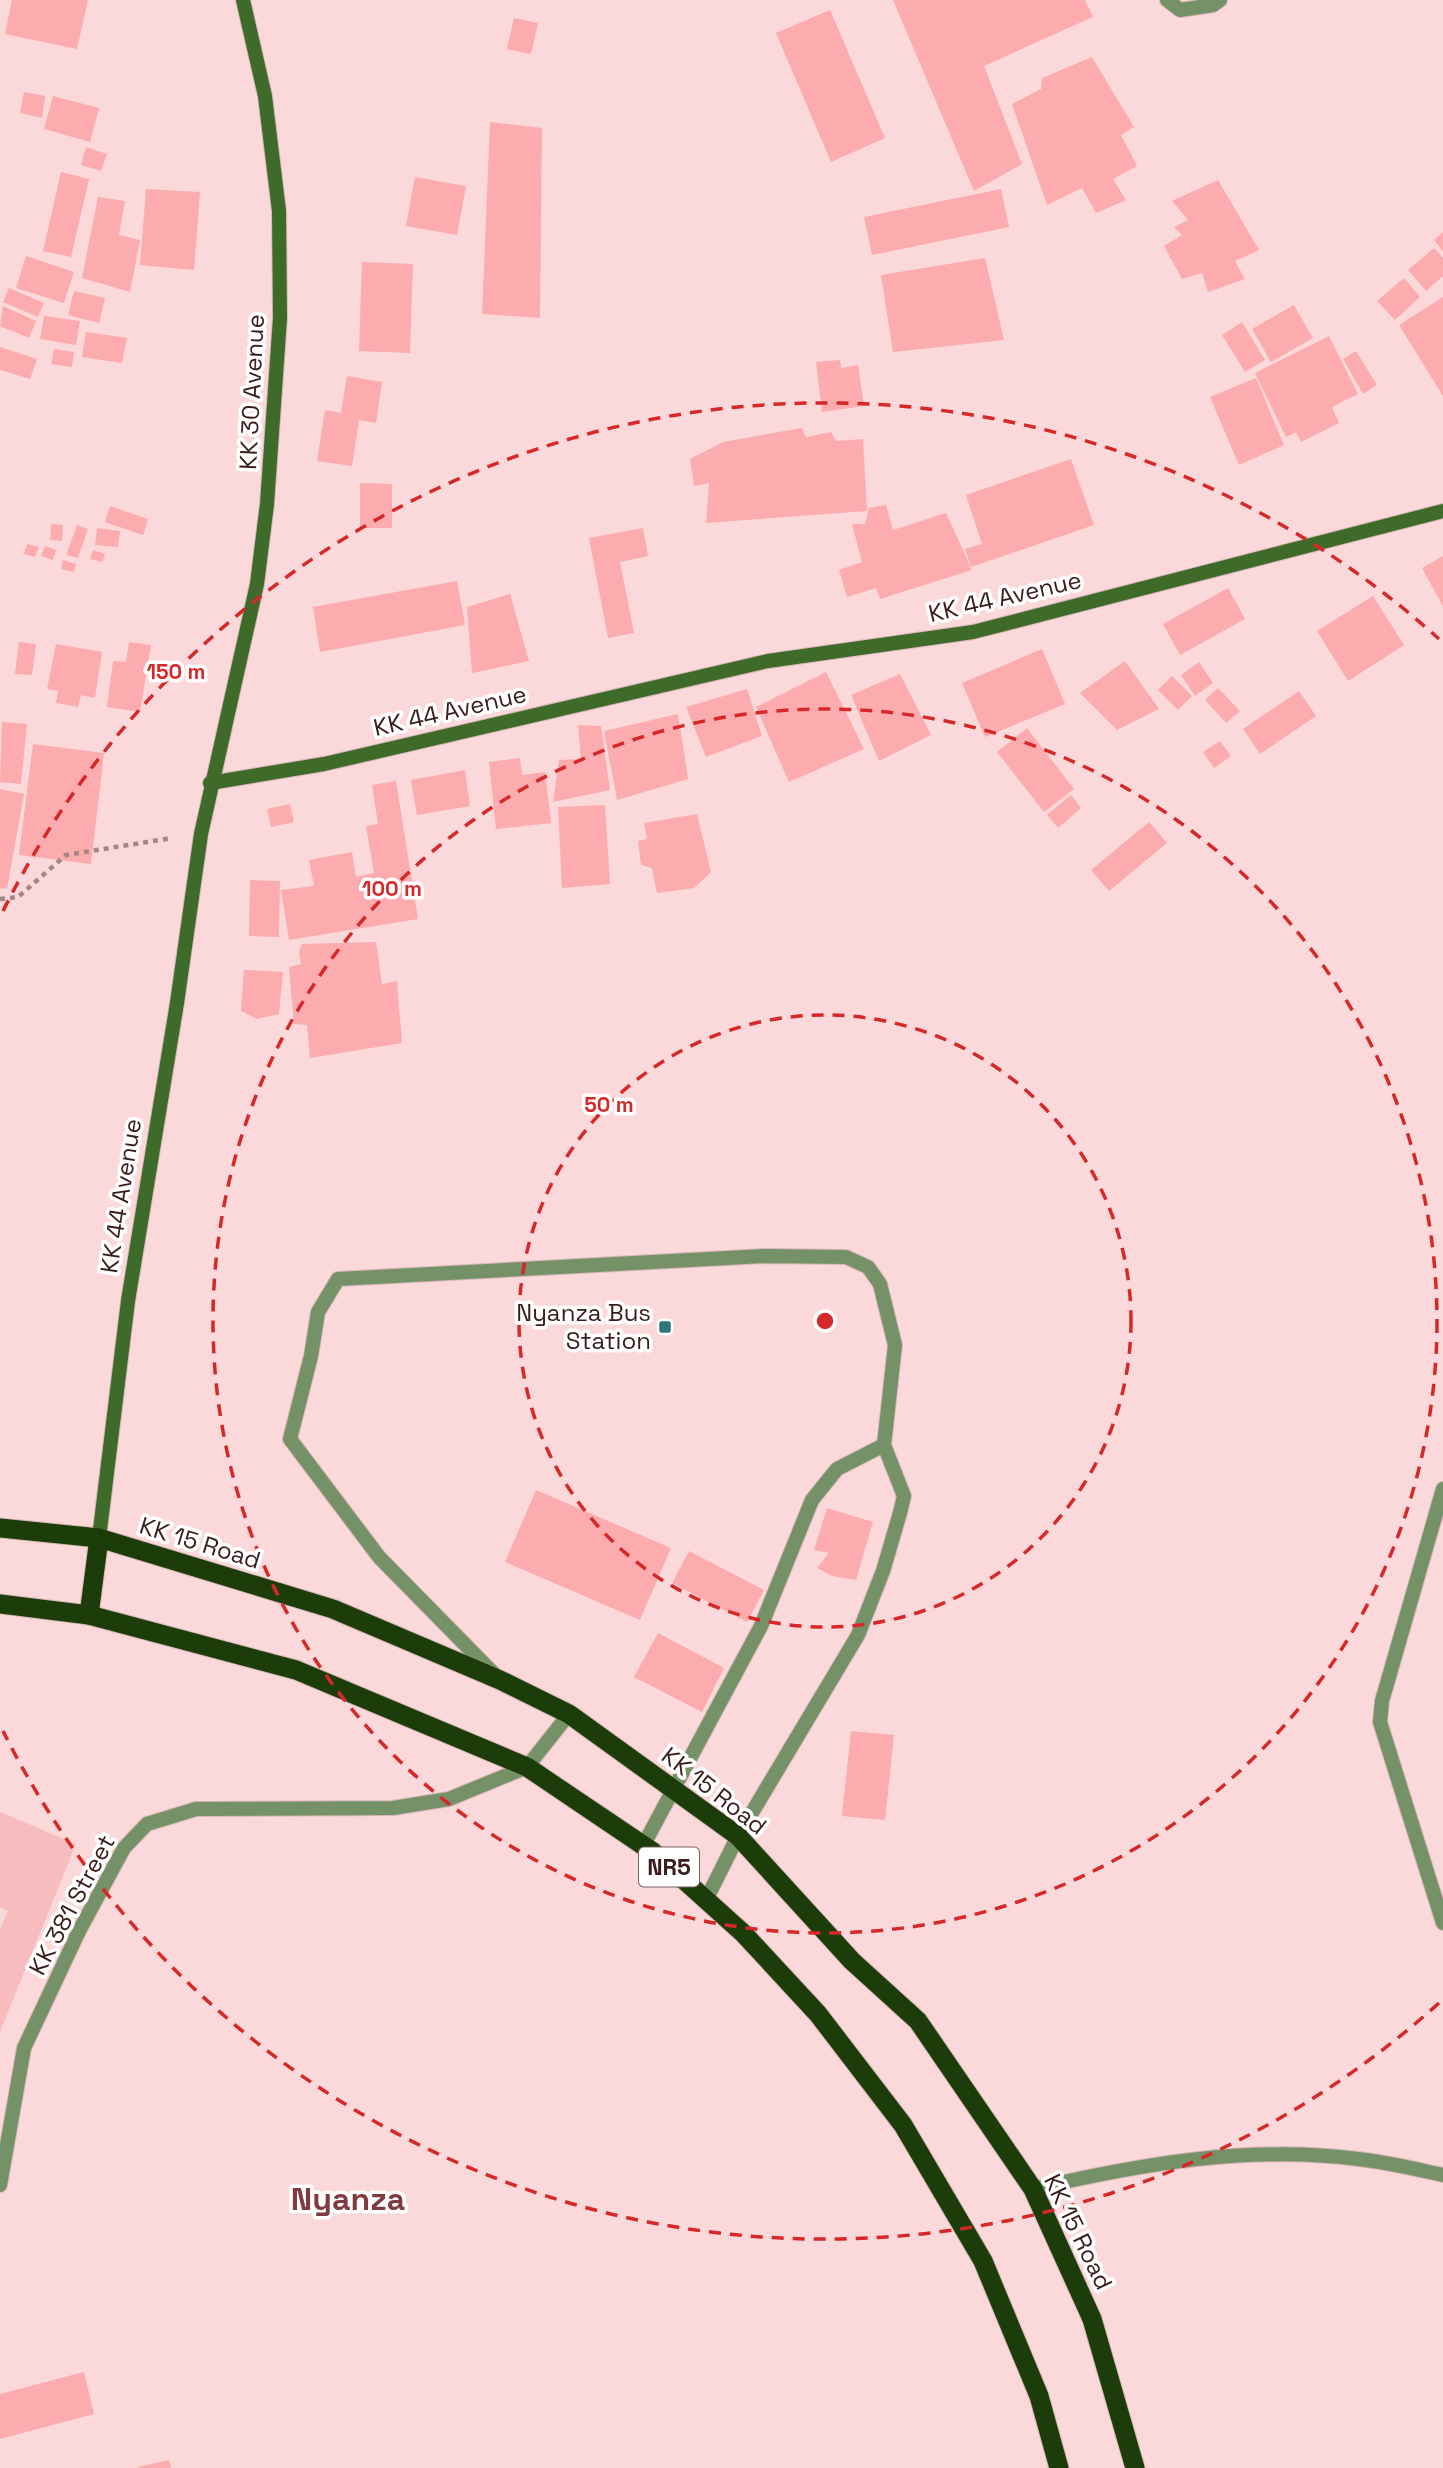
<svg xmlns="http://www.w3.org/2000/svg" width="1443" height="2468" viewBox="0 0 1443 2468" font-family="'Space Grotesk',sans-serif">
<rect width="100%" height="100%" fill="#fbd9da"/>
<path fill="#f7bdbe" d="M0,1812L76,1844L0,2032V1929L8,1911L0,1907Z"/>
<g fill="#fcabae">
<path d="M12,0H88L77,49L5,34Z"/>
<path d="M893,0H1085L1093,17L984,66L1022,164L974,191Z"/>
<path d="M830,10L885,138L831,162L776,33Z"/>
<path d="M514,18L538,23L531,54L507,49Z"/>
<path d="M1092,57L1134,127L1121,135L1137,166L1113,179L1126,200L1096,213L1082,188L1047,205L1012,104L1041,89L1042,78Z"/>
<path d="M24,92L45,96L42,118L20,113Z"/>
<path d="M53,96L99,108L90,142L44,129Z"/>
<path d="M490,122L542,128L540,318L482,314Z"/>
<path d="M86,147L107,154L101,171L81,165Z"/>
<path d="M61,172L89,179L71,257L43,251Z"/>
<path d="M415,177L466,186L457,235L406,226Z"/>
<path d="M1218,180L1259,250L1235,261L1245,279L1208,292L1202,273L1182,279L1164,246L1182,235L1174,227L1188,220L1172,201Z"/>
<path d="M146,189L200,192L194,270L140,265Z"/>
<path d="M1001,189L1009,227L872,255L864,217Z"/>
<path d="M98,197L125,201L119,235L140,240L130,292L82,278Z"/>
<path d="M1443,232V251L1434,240Z"/>
<path d="M1434,248L1443,258V276L1426,291L1408,270Z"/>
<path d="M26,256L74,272L64,303L16,288Z"/>
<path d="M985,258L1004,340L893,352L881,275Z"/>
<path d="M362,262L413,264L410,353L359,351Z"/>
<path d="M1404,278L1420,297L1395,320L1377,301Z"/>
<path d="M9,288L44,303L38,317L3,302Z"/>
<path d="M74,291L105,298L99,323L68,315Z"/>
<path d="M1443,297V396L1399,325Z"/>
<path d="M1294,305L1313,338L1271,362L1252,329Z"/>
<path d="M3,306L36,321L29,338L0,326Z"/>
<path d="M44,316L80,321L76,345L40,339Z"/>
<path d="M1242,322L1265,360L1245,372L1222,335Z"/>
<path d="M86,332L127,338L122,363L82,357Z"/>
<path d="M1329,336L1358,394L1332,407L1339,423L1301,442L1296,432L1286,437L1255,373Z"/>
<path d="M0,347L37,359L30,379L0,370Z"/>
<path d="M54,349L74,352L72,367L51,364Z"/>
<path d="M1356,351L1377,385L1363,394L1343,359Z"/>
<path d="M840,360L841,368L858,365L864,406L822,412L816,362Z"/>
<path d="M347,376L382,382L376,423L359,420L352,466L317,461L325,410L341,413Z"/>
<path d="M1256,378L1284,445L1239,465L1210,397Z"/>
<path d="M802,428L806,437L831,432L836,441L863,439L867,511L706,523L709,483L694,486L690,459L723,442Z"/>
<path d="M1071,459L1094,525L971,567L965,549L982,544L966,495Z"/>
<path d="M360,483L392,484V528H360Z"/>
<path d="M886,505L893,530L946,513L972,570L880,599L876,588L847,597L839,570L862,562L852,524H865L869,508Z"/>
<path d="M110,506L148,519L143,535L105,522Z"/>
<path d="M51,524L63,525L62,541L50,540Z"/>
<path d="M77,525L88,529L78,558L66,555Z"/>
<path d="M97,528L120,531L118,547L95,545Z"/>
<path d="M643,528L648,556L620,562L634,633L608,638L589,538Z"/>
<path d="M27,544L39,547L35,557L24,554Z"/>
<path d="M45,546L56,550L53,560L41,556Z"/>
<path d="M93,550L105,554L102,562L90,559Z"/>
<path d="M1443,556V606L1422,568Z"/>
<path d="M63,560L76,564L74,572L61,569Z"/>
<path d="M457,581L465,625L320,652L313,607Z"/>
<path d="M1228,588L1245,619L1180,655L1163,624Z"/>
<path d="M510,594L529,661L472,673L467,607Z"/>
<path d="M1373,596L1404,645L1348,681L1317,631Z"/>
<path d="M19,642L36,644L32,675L15,674Z"/>
<path d="M129,642L151,645L140,712L107,707L113,661L126,662Z"/>
<path d="M56,644L102,652L95,698L81,695L78,707L56,703L58,691L47,689Z"/>
<path d="M1042,649L1065,704L985,737L962,683Z"/>
<path d="M1125,661L1159,709L1117,730L1080,693Z"/>
<path d="M1199,662L1213,683L1195,696L1181,675Z"/>
<path d="M826,672L864,749L789,782L756,707Z"/>
<path d="M900,674L931,735L879,761L851,695Z"/>
<path d="M1172,676L1192,696L1178,710L1158,690Z"/>
<path d="M1218,688L1240,711L1226,723L1205,700Z"/>
<path d="M747,689L762,736L706,757L686,707Z"/>
<path d="M1299,691L1316,716L1260,754L1243,729Z"/>
<path d="M678,714L688,779L617,800L604,731Z"/>
<path d="M2,722L27,724L21,784L0,782Z"/>
<path d="M578,725L601,726L610,790L553,802L559,760L581,759Z"/>
<path d="M1027,728L1074,789L1044,812L997,752Z"/>
<path d="M1220,741L1231,756L1214,768L1203,752Z"/>
<path d="M33,744L104,753L91,864L19,855Z"/>
<path d="M520,758L522,775L545,772L551,823L496,829L489,762Z"/>
<path d="M465,770L470,806L417,815L411,780Z"/>
<path d="M396,781L418,919L289,940L281,890L314,886L309,860L352,852L356,877L374,873L366,826L378,824L372,785Z"/>
<path d="M0,789L24,794L7,889L0,888Z"/>
<path d="M1071,795L1081,808L1058,828L1047,815Z"/>
<path d="M290,804L294,822L271,827L267,809Z"/>
<path d="M605,805L610,884L562,888L558,807Z"/>
<path d="M697,814L711,872L694,888L657,893L652,868L641,865L638,841L647,839L644,823Z"/>
<path d="M1149,822L1167,843L1109,891L1091,870Z"/>
<path d="M250,880L280,881L279,937L249,936Z"/>
<path d="M376,942L382,984L397,981L402,1043L310,1058L307,1025L294,1024L289,967L301,964L299,952L302,944Z"/>
<path d="M244,970L283,972L279,1014L257,1019L241,1011Z"/>
<path d="M536,1490L671,1548L640,1620L505,1562Z"/>
<path d="M827,1508L873,1522L856,1580L832,1576L817,1568L829,1553L814,1550Z"/>
<path d="M689,1551L764,1590L747,1622L672,1583Z"/>
<path d="M658,1633L724,1668L702,1712L634,1677Z"/>
<path d="M851,1731L894,1735L885,1820L842,1816Z"/>
<path d="M84,2372L94,2414L0,2439V2394Z"/>
<path d="M169,2460L171,2468H139L138,2467Z"/>
</g>
<g fill="none" stroke-linecap="round" stroke-linejoin="round">
<defs>
<g id="service">
<path d="M1167,0L1180,10L1213,5L1220,0"/>
<path d="M494,1674L379,1557L290,1439L311,1356L318,1312L338,1279L765,1256L846,1257L868,1267L880,1284L895,1345L884,1445L904,1496L900,1513L883,1571L858,1635L738,1836L706,1900"/>
<path d="M643,1846L761,1626L812,1500L837,1469L884,1445"/>
</g>
<g id="minor">
<path d="M1443,1489L1382,1701L1380,1722L1443,1923"/>
<path d="M0,2185L24,2048L79,1931L124,1848L147,1824L196,1809L393,1808L449,1799L527,1767L569,1714"/>
<path d="M1033,2189C1140,2164 1249,2145 1358,2159C1387,2162 1415,2169 1443,2175"/>
</g>
<g id="secondary">
<path d="M210,783L324,764L768,661L973,632L1443,511"/>
<path d="M99,1538L128,1301L177,1003L201,834L257,584L267,504L280,318L279,211L265,96L243,0"/>
</g>
<g id="trunk">
<path d="M0,1528L99,1538L333,1609L500,1680L569,1714L738,1836L852,1961L918,2021L1033,2189L1092,2319L1135,2468"/>
<path d="M0,1604L89,1615L296,1670L527,1767L653,1852L744,1934L818,2014L903,2125L983,2261L1039,2396L1059,2468"/>
<path d="M89,1615L99,1538"/>
</g>
</defs>
<use href="#service" stroke="#d8b7b8" stroke-width="16"/>
<use href="#minor" stroke="#d8b7b8" stroke-width="16"/>
<use href="#secondary" stroke="#d8b7b8" stroke-width="16"/>
<use href="#trunk" stroke="#d8b7b8" stroke-width="21"/>
<path stroke="#a58586" stroke-width="4.5" stroke-dasharray="5 5" stroke-linecap="butt" d="M0,899L18,897L66,855L172,838"/>
<use href="#service" stroke="#749168" stroke-width="14"/>
<use href="#minor" stroke="#749168" stroke-width="14"/>
<use href="#secondary" stroke="#3e6a2a" stroke-width="14"/>
<use href="#trunk" stroke="#1c3c0a" stroke-width="19"/>
</g>
<g fill="none" stroke="#d62828" stroke-width="3.5" stroke-dasharray="12 9">
<circle cx="825" cy="1321" r="306"/>
<circle cx="825" cy="1321" r="612"/>
<path d="M1439 2003A918 918 0 0 1 3 1731M3 911A918 918 0 0 1 1439 639"/>
</g>
<rect fill="#2d7778" stroke="#fff" stroke-width="2.5" x="658" y="1320" width="14" height="14" rx="3.5"/>
<g text-anchor="middle" stroke-width="7" stroke-linejoin="round" paint-order="stroke">
<rect fill="#fff" stroke="#756062" stroke-width="2" x="639" y="1847.5" width="60" height="39" rx="5"/>
<g font-size="23" font-weight="bold" fill="#3a1c1e">
<text x="669" y="1875">NR5</text>
</g>
<g font-size="24" fill="#3a1c1e" stroke="#fff">
<text transform="translate(252 392) rotate(-87)" y="8">KK 30 Avenue</text>
<text transform="translate(1005 597) rotate(-13)" y="8">KK 44 Avenue</text>
<text transform="translate(450 711) rotate(-13)" y="8">KK 44 Avenue</text>
<text transform="translate(121 1196) rotate(-81)" y="8">KK 44 Avenue</text>
<text transform="translate(200 1543) rotate(17)" y="8">KK 15 Road</text>
<text transform="translate(714 1791) rotate(38)" y="8">KK 15 Road</text>
<text transform="translate(72 1905) rotate(-62)" y="8">KK 381 Street</text>
<text transform="translate(1078 2232) rotate(64)" y="8">KK 15 Road</text>
</g>
<g font-size="24" fill="#3a1c1e" stroke="#fff" text-anchor="end">
<text x="651" y="1321">Nyanza Bus<tspan x="651" dy="28">Station</tspan></text>
</g>
<g font-size="32" font-weight="bold" fill="#803b40" stroke="#fff">
<text x="348" y="2210">Nyanza</text>
</g>
</g>
<circle cx="825" cy="1321" r="10" fill="#d62828" stroke="#fff" stroke-width="3.5"/>
<g font-size="21" text-anchor="middle" font-weight="bold" fill="#d62828" stroke="#fff" stroke-width="7" stroke-linejoin="round" paint-order="stroke">
<text x="176" y="679">150 m</text>
<text x="392" y="896">100 m</text>
<text x="609" y="1112">50 m</text>
</g>
</svg>
